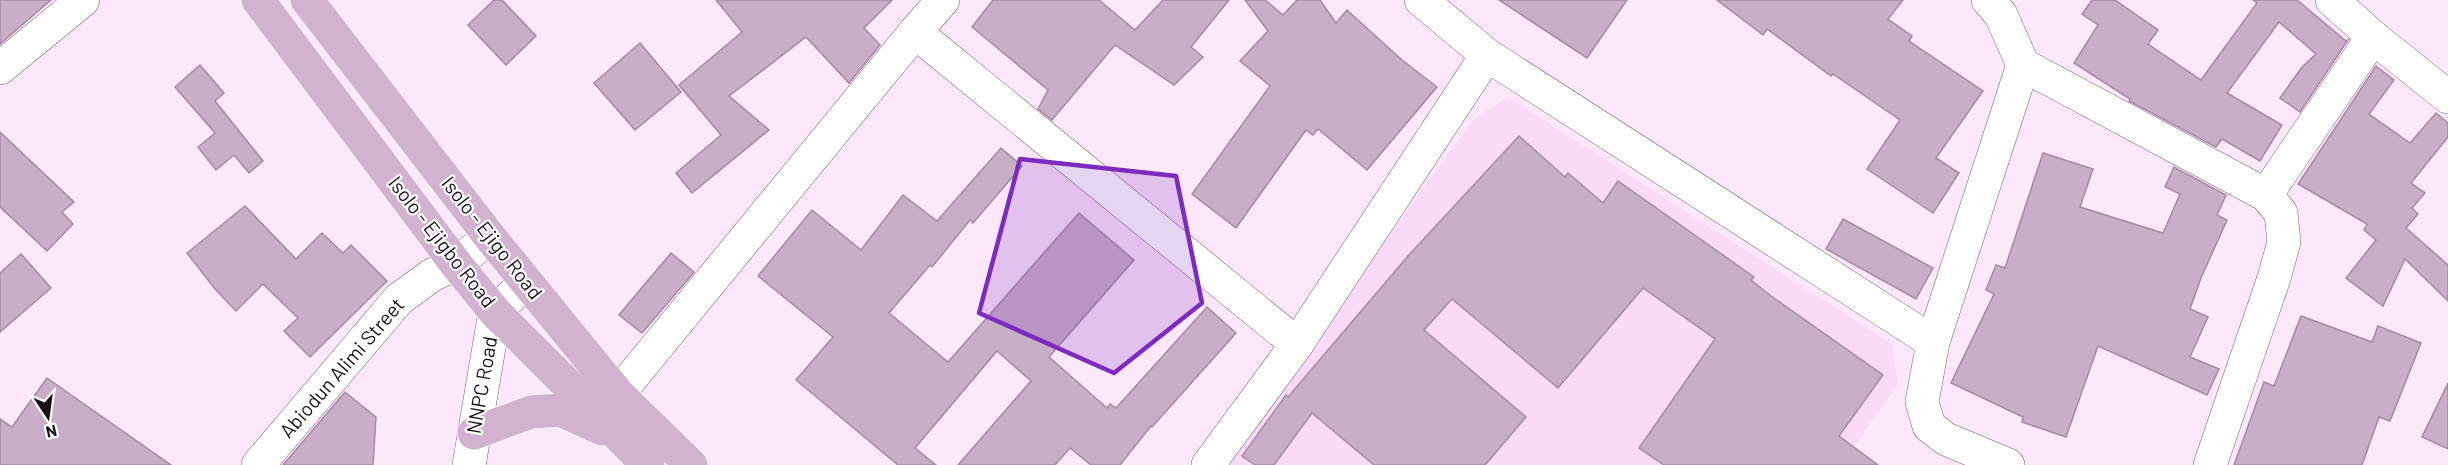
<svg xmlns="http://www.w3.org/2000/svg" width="2448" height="465" viewBox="0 0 2448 465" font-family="Barlow,sans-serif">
<rect width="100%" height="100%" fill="#fde7fb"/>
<path fill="#fbdaf8" d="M1508,97L1892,344L1898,384L1841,465H1221L1473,120Z"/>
<g fill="#c8aec6" stroke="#a48ba2" stroke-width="1.5">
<path d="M0,0H51L0,44Z"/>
<path d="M494,0H502L536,36L506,65L468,25Z"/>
<path d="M716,0H892L864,28L880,45L849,83L806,37L729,96L769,130L692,193L676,173L721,135L679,85L742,32Z"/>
<path d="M993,0H1099L1135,30L1163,0H1229L1191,47L1203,57L1174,85L1115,45L1052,120L1038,109L1048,90L972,27Z"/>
<path d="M1245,0H1265L1283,15L1297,0H1320L1336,23L1347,10L1402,60L1437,87L1367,170L1318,129L1313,135L1306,130L1236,228L1192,194L1270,86L1240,61L1268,31Z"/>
<path d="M1499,0H1627L1587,58Z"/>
<path d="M1717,0H1903L1888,19L1912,36L1909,41L1983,91L1936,158L1959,173L1933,213L1867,169L1900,120L1833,74L1831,76L1767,29L1763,35Z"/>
<path d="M2092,0H2115L2158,30L2148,44L2201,80L2257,3L2253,0H2297L2346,41L2348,40L2300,112L2280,98L2302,67L2316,54L2279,22L2227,93L2282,125L2260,161L2222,139L2216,147L2129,101L2130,99L2074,63L2098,25L2082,14Z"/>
<path d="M640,43L681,92L635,130L594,83Z"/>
<path d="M200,65L224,93L215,101L263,161L249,173L234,155L216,170L198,147L215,133L175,87Z"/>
<path d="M2376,66L2394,80L2369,114L2410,143L2436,113L2448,123V137L2411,183L2425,193L2412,208L2418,214L2406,228L2448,265V301L2405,259L2383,306L2346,278L2376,240L2364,230L2367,224L2298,184Z"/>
<path d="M0,132L74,202L62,212L73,224L47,251L0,207Z"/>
<path d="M1519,136L1565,177L1568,173L1603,203L1618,181L1754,277L1751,280L1771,296L1883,375L1839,436L1878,465H1664L1639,448L1715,339L1643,288L1558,388L1452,299L1424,330L1526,417L1485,465H1374L1312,413L1274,465H1255L1242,456L1286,395L1288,397L1408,256Z"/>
<path d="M1001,148L1022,166L973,223L970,220L932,267L930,265L889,313L948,362L1079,213L1134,260L1049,357L1107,408L1110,404L1116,408L1207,307L1236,333L1152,427L1151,426L1120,465H1091L1070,448L1055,465H958L1031,381L997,351L915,448L936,465H898L796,380L833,337L758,276L812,210L861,250L903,195L937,221Z"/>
<path d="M2043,153L2093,169L2080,207L2163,233L2180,194L2165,187L2174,167L2226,195L2217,215L2227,220L2201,278L2190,309L2208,317L2190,357L2219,369L2207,395L2098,346L2066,437L2022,422L2023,417L1951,383L1994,294L1986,290L1996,265L2005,268Z"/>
<path d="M245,206L296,259L322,233L343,253L351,245L387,281L310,357L284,331L298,318L263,284L236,311L215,289L187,253Z"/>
<path d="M1843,219L1933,268L1916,299L1826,249Z"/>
<path d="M671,253L694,272L642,333L619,315Z"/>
<path d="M21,254L51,288L0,332V273Z"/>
<path d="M2301,316L2372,342L2378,326L2421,343L2390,421L2379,417L2362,465H2234L2264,382L2274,386Z"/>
<path d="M47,378L171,465H0V419L12,427Z"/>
<path d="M2448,383V449L2422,437Z"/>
<path d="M345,392L376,417L373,465H283Z"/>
</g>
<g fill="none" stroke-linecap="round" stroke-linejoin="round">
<defs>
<g id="minor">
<path d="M943,0L915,32L1297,344"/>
<path d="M1421,0L1487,55L1933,342"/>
<path d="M1988,0L2001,15L2023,65L2266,195"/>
<path d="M2332,0L2373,37L2448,97"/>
<path d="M0,68L83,0"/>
<path d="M618,394L915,32"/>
<path d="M258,465L399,299L432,275L456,264L490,237"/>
<path d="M469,465L495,312L526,282"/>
<path d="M1208,465L1297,344L1487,55"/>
<path d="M2008,465L1946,439L1929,426L1922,402L1933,342L2023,65"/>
<path d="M2210,465L2274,278L2284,242L2281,213L2266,195L2373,37"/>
</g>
<g id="major">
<path d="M258,0L456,264L495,312L648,465"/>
<path d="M307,0L490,237L618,394L691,465"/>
<path d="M474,433L531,412L560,410L602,429"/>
</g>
</defs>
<use href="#minor" stroke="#765f75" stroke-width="34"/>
<use href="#major" stroke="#fff" stroke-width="34"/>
<use href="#minor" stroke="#fff" stroke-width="33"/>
<use href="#major" stroke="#d1b2cf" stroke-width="33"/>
</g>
<path fill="#7b2cbf" fill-opacity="0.2" stroke="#7b2cbf" stroke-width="4.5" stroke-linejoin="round" d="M1020,159L1176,176L1202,303L1114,373L979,313Z"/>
<g text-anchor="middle" stroke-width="4.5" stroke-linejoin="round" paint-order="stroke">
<g font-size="20" fill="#191018" stroke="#fff">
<text transform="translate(492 238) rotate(52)" y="7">Isolo - Ejigo Road</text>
<text transform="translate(442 242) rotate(52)" y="7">Isolo - Ejigbo Road</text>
<text transform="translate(342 368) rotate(-49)" y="7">Abiodun Alimi Street</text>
<text transform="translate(482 385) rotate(-80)" y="7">NNPC Road</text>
</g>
</g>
<g transform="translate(48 417) rotate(167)" stroke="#ffffff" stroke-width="4.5" paint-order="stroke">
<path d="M0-4.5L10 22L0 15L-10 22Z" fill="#191018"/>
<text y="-9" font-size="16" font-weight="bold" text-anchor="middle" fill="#191018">N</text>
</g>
</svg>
